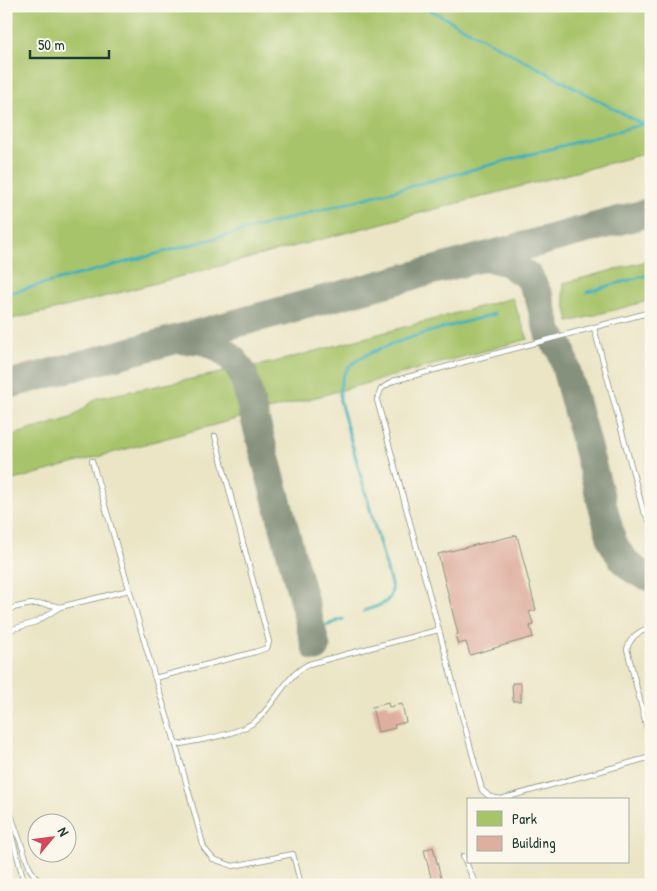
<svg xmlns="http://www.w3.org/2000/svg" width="657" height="891" viewBox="0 0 657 891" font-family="'Patrick Hand',sans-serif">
<rect width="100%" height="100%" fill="#fbf7ec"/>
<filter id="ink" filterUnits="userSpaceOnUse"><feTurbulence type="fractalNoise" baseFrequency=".02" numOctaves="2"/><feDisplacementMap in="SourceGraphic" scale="10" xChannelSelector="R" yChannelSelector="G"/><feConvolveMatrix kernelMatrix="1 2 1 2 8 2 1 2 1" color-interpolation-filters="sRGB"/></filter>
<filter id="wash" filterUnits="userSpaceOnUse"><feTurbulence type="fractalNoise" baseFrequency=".0096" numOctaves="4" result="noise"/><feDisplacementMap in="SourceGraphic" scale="20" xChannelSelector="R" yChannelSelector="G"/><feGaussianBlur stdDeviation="1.12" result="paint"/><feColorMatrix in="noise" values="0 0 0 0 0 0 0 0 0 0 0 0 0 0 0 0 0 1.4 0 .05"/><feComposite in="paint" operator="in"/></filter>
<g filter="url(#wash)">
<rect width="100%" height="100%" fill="#ebe5c6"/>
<g fill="#a8c46b" stroke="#648050">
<path d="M6,6H651V152L50,311L6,320Z"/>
<path d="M651,260V300L569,322L563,294L564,283Z"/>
<path d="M512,298L528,339L6,482V437L71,418L97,398L275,362Z"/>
</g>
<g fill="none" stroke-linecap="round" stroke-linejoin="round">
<g stroke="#3fb0b7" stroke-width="3">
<path d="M423,6L642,124"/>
<path d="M587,292L651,274"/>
<path d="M6,294L651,122"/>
<path d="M364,611C377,606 392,604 392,588L340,401C339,389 340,378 348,368C367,345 463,323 495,314"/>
<path d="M325,626L343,619"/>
</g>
<g stroke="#85917d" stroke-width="29">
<path d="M480,258H491L507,262L529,277L539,297L549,334L561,350L612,541C621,559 631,572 651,577"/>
<path d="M184,340C209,336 231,352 243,374L316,647"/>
<path d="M6,385L651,212"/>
</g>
</g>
<g id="blocks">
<g fill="#deae9f">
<path d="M517,535L536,610L529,612L534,625L530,626L533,637L470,655L466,642L458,644L455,635L458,634L438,554Z"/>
<path d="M512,683H521V701H513Z"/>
<path d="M388,703L389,707L402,704L406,722L394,725L395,728L378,732L372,707Z"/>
<path d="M433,847L443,885H433L424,850Z"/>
</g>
</g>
</g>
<g filter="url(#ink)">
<use href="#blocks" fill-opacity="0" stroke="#85917d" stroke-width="1"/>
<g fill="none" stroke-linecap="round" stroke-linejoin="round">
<defs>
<g id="lane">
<path d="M651,312L393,381L381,389L377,400L482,790L490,797L501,799L651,757"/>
<path d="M594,328L643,510L651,523"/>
<path d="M215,436L269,642L267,648L255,652L155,678L176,745L204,848L213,859L233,866L293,854L301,885"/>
<path d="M92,461L155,678"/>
<path d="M6,610C26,604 40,601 60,607"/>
<path d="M651,628C639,631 631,636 627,649L651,744"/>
<path d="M6,631L36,622L60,607L129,590"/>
<path d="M176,745C199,740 239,735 257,720C275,704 286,675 309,664L438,630"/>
<path d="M6,801L30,869L41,885"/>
<path d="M6,815L25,885"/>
<path d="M463,856L476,885"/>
</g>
</defs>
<use href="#lane" stroke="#85917d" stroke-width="6"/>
<use href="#lane" stroke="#fff" stroke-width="4.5"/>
</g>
</g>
<rect width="657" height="891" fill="none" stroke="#fbf7ec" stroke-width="25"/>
<rect x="467" y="798" width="162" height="65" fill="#fbf7ec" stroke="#a3ada2"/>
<rect x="477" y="811" width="25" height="15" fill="#a8c46b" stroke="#a3ada2"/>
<text x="512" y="824" font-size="15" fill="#1f3d34">Park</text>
<rect x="477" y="836" width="25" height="15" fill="#deae9f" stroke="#a3ada2"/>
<text x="512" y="848" font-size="15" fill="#1f3d34">Building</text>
<g transform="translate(52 838) rotate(61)"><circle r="24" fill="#fbf7ec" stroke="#a3ada2"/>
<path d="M0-4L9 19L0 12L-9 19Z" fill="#d1495b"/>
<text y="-8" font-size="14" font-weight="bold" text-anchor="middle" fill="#1f3d34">N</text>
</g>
<path d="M30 50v8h79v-8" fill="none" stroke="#1f3d34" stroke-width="2.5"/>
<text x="38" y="50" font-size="15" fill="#1f3d34" stroke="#fbf7ec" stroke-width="4" paint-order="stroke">50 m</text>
</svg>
